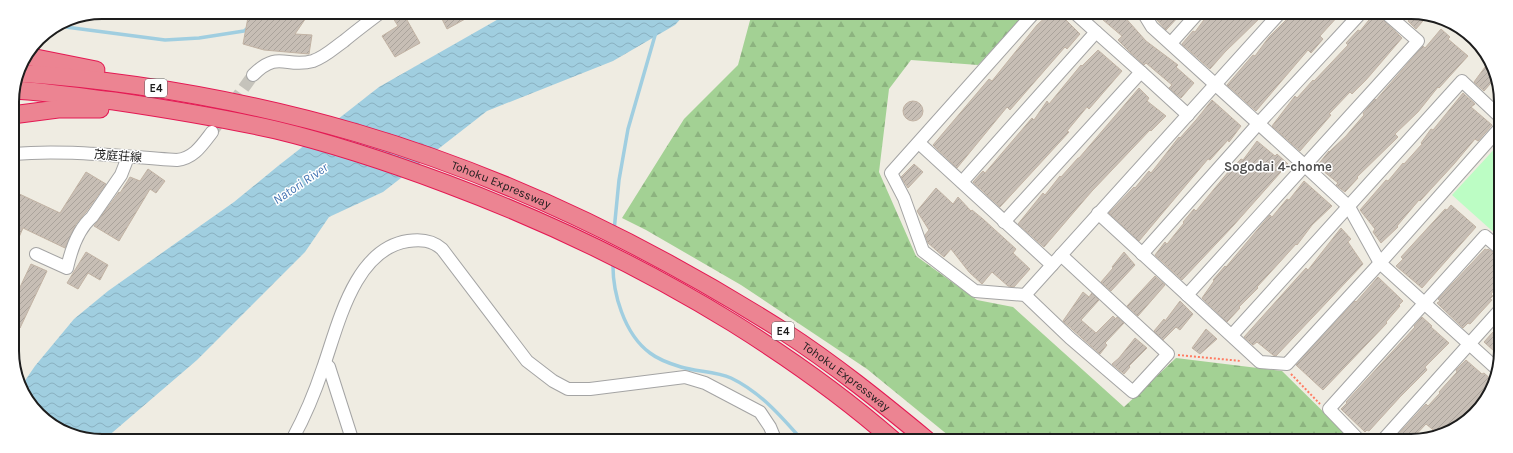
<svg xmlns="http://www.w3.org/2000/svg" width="1513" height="453" viewBox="0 0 1513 453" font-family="Karla,'Noto Sans JP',sans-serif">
<defs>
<pattern id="forest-firs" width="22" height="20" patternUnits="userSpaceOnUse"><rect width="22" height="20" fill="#a3d194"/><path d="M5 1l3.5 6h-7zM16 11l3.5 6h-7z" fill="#8cb37f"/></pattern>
<pattern id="water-waves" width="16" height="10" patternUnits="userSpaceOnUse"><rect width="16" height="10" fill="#a0cee0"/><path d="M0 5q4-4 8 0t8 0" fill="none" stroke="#89b0c0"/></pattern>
<pattern id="building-hatch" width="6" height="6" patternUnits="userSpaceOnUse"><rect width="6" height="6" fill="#c7beb5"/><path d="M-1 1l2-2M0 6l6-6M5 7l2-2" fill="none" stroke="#aaa39b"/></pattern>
</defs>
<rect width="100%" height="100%" fill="#efece2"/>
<path fill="url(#forest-firs)" d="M752,13L1025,14L978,65L911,60L889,89L879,172L916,256L977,300L1013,307L1124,407L1176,358L1282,371L1353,441L954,440L867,369L741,285L646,230L622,218L684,119L738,65Z"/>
<path fill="#bcfdc4" d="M1499,144V237L1452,195Z"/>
<path fill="url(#water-waves)" d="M509,13H686L675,25L613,61L487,111L383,192L329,217L305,252L197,360L106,438H79L34,411L22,385L35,366L74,319L108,291L234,202L278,166L379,87Z"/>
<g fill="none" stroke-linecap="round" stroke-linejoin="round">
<g stroke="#a0cee0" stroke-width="3.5">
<path d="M58,26L165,40L199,38L244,31L249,27"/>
<path d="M614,231L619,180L628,129L656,32"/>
<path d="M613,261C612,292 624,334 650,353C659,360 671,364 681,367C697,372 716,371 731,378C760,392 781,416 802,440"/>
</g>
</g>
<g fill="url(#building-hatch)" stroke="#c2b3a4">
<path d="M249,12H310L295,34L312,35L309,54L264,50L243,44Z"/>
<path d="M403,13L420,43L395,57L382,36L398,26L393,18Z"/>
<path d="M439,13H476L447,29Z"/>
<path d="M1049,14H1060L1080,34L1067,49L1065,47L1010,110L1007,107L957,168L933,145L989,79L992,81L1037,25Z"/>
<path d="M1096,14H1122L1146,41L1178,65L1176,67L1194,83L1181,98L1169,88L1172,85L1146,63L1144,65L1129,51L1118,40L1122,36Z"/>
<path d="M1162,14H1181L1166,30L1157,20Z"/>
<path d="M1213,15H1263L1225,52L1210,69L1182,44L1193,31L1195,32L1206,17L1209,20Z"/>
<path d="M1291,15H1339L1320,36L1323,39L1311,53L1308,50L1256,111L1227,85L1253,55L1255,56L1269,37Z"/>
<path d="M1373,15H1378L1402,38L1366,80L1352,94L1350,92L1329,114L1331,115L1300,151L1272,126L1295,96L1297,98L1313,80L1314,81L1348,45L1346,43L1358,30L1360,31Z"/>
<path d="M1413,15H1428L1416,29L1408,21Z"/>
<path d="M1441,29L1450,37L1448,39L1468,56L1439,88L1438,87L1418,112L1395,134L1398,137L1357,177L1358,178L1345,192L1336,185L1338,183L1317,166L1329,151V152L1346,136L1364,115L1363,113L1375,99L1376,100L1423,46L1425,48Z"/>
<path d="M1098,50L1122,71L1089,109L1087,107L1067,131L1069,132L1000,207L973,182L983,171L985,173L1032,118L1034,120L1047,101L1049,104L1081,65L1082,66Z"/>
<path d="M1485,67L1494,74L1496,77L1484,91L1474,82Z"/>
<path d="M1139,88L1149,98L1147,101L1166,116L1151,131L1150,130L1092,191L1044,247L1018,224L1043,193L1045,195L1060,176L1061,177L1078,158H1079Z"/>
<path d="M1463,93L1475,104L1471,107L1492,125L1478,141L1475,139L1454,164L1420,201L1419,200L1397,226L1398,227L1381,243L1373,232L1375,229L1360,210L1386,180L1388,181L1403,163L1404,164L1422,144L1421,143L1431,129L1433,130Z"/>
<path d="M1212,100L1241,126L1229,142L1228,140L1210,160L1208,159L1139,241L1109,213L1134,187L1135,188L1149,171L1151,173L1179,137L1180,138L1196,120Z"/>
<circle cx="913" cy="111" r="10"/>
<path d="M1257,141L1275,156L1277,154L1288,164L1233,226L1182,280L1155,255L1165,242L1167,244L1184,223L1183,222L1194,209L1196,211L1229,171L1241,159L1243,160Z"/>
<path d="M914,164L923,172L908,188L901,177Z"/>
<path d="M148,169L165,181L156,193L150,189L119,241L94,226L119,192L120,193L130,177L140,181Z"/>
<path d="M86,172L106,184L86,212L76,224L65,248L23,228L13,251V191L60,213Z"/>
<path d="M1304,181L1332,206L1312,225L1297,245L1296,244L1279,263L1257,287L1258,288L1239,307L1240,308L1227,322L1202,298L1214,281L1213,280L1225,266L1226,267L1269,216L1270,215L1272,217L1287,199L1289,200Z"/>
<path d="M936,188L953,204L958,197L971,211L972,210L983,219L1016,249L1013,253L1030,269L1014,287L1008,286L992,272L982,284L969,272L951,249L944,257L928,243L925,235L929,230L917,211Z"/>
<path d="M1451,205L1476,227L1422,288L1396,266L1403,259L1401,257L1435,220L1445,209L1447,210Z"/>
<path d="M1341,228L1351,239L1348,242L1363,264L1276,356L1273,355L1257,342L1253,345L1244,337L1306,268L1308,270Z"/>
<path d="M1485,249L1487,250L1488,249L1499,256L1498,285L1491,294L1493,296L1490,299L1492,300L1470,324L1468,323L1463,328L1437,303L1440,301L1438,299Z"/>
<path d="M86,252L108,265L100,280L88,273L78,289L67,283Z"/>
<path d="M1124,252L1135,265L1111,291L1101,282L1113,268L1112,267Z"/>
<path d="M31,264L47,271L20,328L13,309V302Z"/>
<path d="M1155,276L1165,285L1138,316L1127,306Z"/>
<path d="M1378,277L1403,301L1399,305L1400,306L1386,322L1387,323L1323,390L1296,365L1355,301L1356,302Z"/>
<path d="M1083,292L1089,297L1092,293L1099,300L1081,320L1096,333L1113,316L1116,319L1117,317L1124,323L1105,343L1107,345L1100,354L1063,321Z"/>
<path d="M1180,301L1193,314L1180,330L1176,327L1163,340L1154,331L1164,319L1165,321Z"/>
<path d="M1422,317L1432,326L1431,327L1449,343L1425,367L1427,370L1400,397L1369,431L1367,430L1365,432L1341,409L1347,403L1346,402L1415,327L1414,326Z"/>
<path d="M1206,329L1217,339L1200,354L1192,348Z"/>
<path d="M1493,332L1498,336V347L1494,351L1484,342Z"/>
<path d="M1135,338L1147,348L1129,366L1130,367L1124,374L1112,364L1119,358Z"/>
<path d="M1466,360L1482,374L1484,373L1493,381L1482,399L1462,421L1459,419L1452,428L1437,433L1426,424L1410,441H1392L1426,404L1428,406L1440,393L1439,392L1457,372L1456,370Z"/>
</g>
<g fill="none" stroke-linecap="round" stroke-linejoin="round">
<path stroke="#c5c3bb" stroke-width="12" stroke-dasharray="12 6" stroke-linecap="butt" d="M212,132L253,75"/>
<defs>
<g id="minor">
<path d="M1033,14L891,173L904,198L923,251L975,291L1025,295L1070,338L1133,392L1168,354L1061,255"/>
<path d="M1076,14L1096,32"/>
<path d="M1144,14L1152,27L1304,165L1349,207L1380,263L1498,370"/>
<path d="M1171,43L1197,14"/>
<path d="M1141,72L1188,115"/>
<path d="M253,75C279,49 286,69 313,61C325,57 334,48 344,41C356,31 368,22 380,13"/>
<path d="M919,143L1052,265"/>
<path d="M13,154C67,149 123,157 177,160C194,158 202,145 212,132"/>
<path d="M962,182L1096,32L1141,72L1004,222"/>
<path d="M1098,213L1260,362L1287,364L1380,263L1499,129"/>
<path d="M36,254L67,268C71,250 78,229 92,217L121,175L128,157"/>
<path d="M1142,254L1258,124L1359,15"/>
<path d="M1025,295L1278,15"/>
<path d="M1187,295L1418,41L1388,15"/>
<path d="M1232,335L1462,81L1499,116"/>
<path d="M325,363L329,367L352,439"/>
<path d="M293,438C305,416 315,392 323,368C338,326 354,249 408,241C421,239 432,240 442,249L527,361L553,381L568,389H590L685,377L705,383L760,412L770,427L775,439"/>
<path d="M1360,441L1329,409L1485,236L1499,248"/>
<path d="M1382,441L1498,312"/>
</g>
<g id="highway">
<path d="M26,56L96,70"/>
<path id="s1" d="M18,73C133,81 247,101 357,133C507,177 652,248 783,331C834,364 881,402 927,440"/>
<path d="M14,90C47,92 81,97 114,101C168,109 223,118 276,130C334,144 391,163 447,184C546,221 642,267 733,323C789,358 843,396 893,440"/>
<path d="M12,115L58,109H100"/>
</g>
</defs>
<use href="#minor" stroke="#a4a4a4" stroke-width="14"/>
<use href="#highway" stroke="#e41953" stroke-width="19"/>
<g stroke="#ff7c63" stroke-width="2" stroke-dasharray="2 2" stroke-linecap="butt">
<path d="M1178,355L1241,361"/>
<path d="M1291,374L1320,404"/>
</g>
<use href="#minor" stroke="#fff" stroke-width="12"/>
<use href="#highway" stroke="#ec8492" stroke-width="17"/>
</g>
<g text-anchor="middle" stroke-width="3" stroke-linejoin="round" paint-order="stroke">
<g fill="#fff" stroke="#616161" stroke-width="1">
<rect x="145" y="79" width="22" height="18" rx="3"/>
<rect x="772" y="322" width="22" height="18" rx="3"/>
</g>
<g font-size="11" font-weight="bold" fill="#1d1d1d">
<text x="156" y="92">E4</text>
<text x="783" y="335">E4</text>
</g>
<g font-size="12" fill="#1d1d1d" stroke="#fff">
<text transform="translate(118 156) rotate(4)" y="4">茂庭荘線</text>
<text dy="4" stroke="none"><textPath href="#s1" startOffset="498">Tohoku Expressway</textPath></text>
<text dy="4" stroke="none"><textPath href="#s1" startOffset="894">Tohoku Expressway</textPath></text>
</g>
<g font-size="13" font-weight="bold" fill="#505050" stroke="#fff">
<text x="1278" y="171">Sogodai 4-chome</text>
</g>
<g font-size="13" font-style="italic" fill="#4475b3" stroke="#fff">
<text transform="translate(300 183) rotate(-34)" y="5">Natori River</text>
</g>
</g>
<path d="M0 0H1513V453H0ZM102 19H1411A83 83 0 0 1 1494 102V351A83 83 0 0 1 1411 434H102A83 83 0 0 1 19 351V102A83 83 0 0 1 102 19Z" fill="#fff" fill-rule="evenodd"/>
<path fill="none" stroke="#1d1d1d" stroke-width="2" d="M102 19H1411A83 83 0 0 1 1494 102V351A83 83 0 0 1 1411 434H102A83 83 0 0 1 19 351V102A83 83 0 0 1 102 19Z"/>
</svg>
